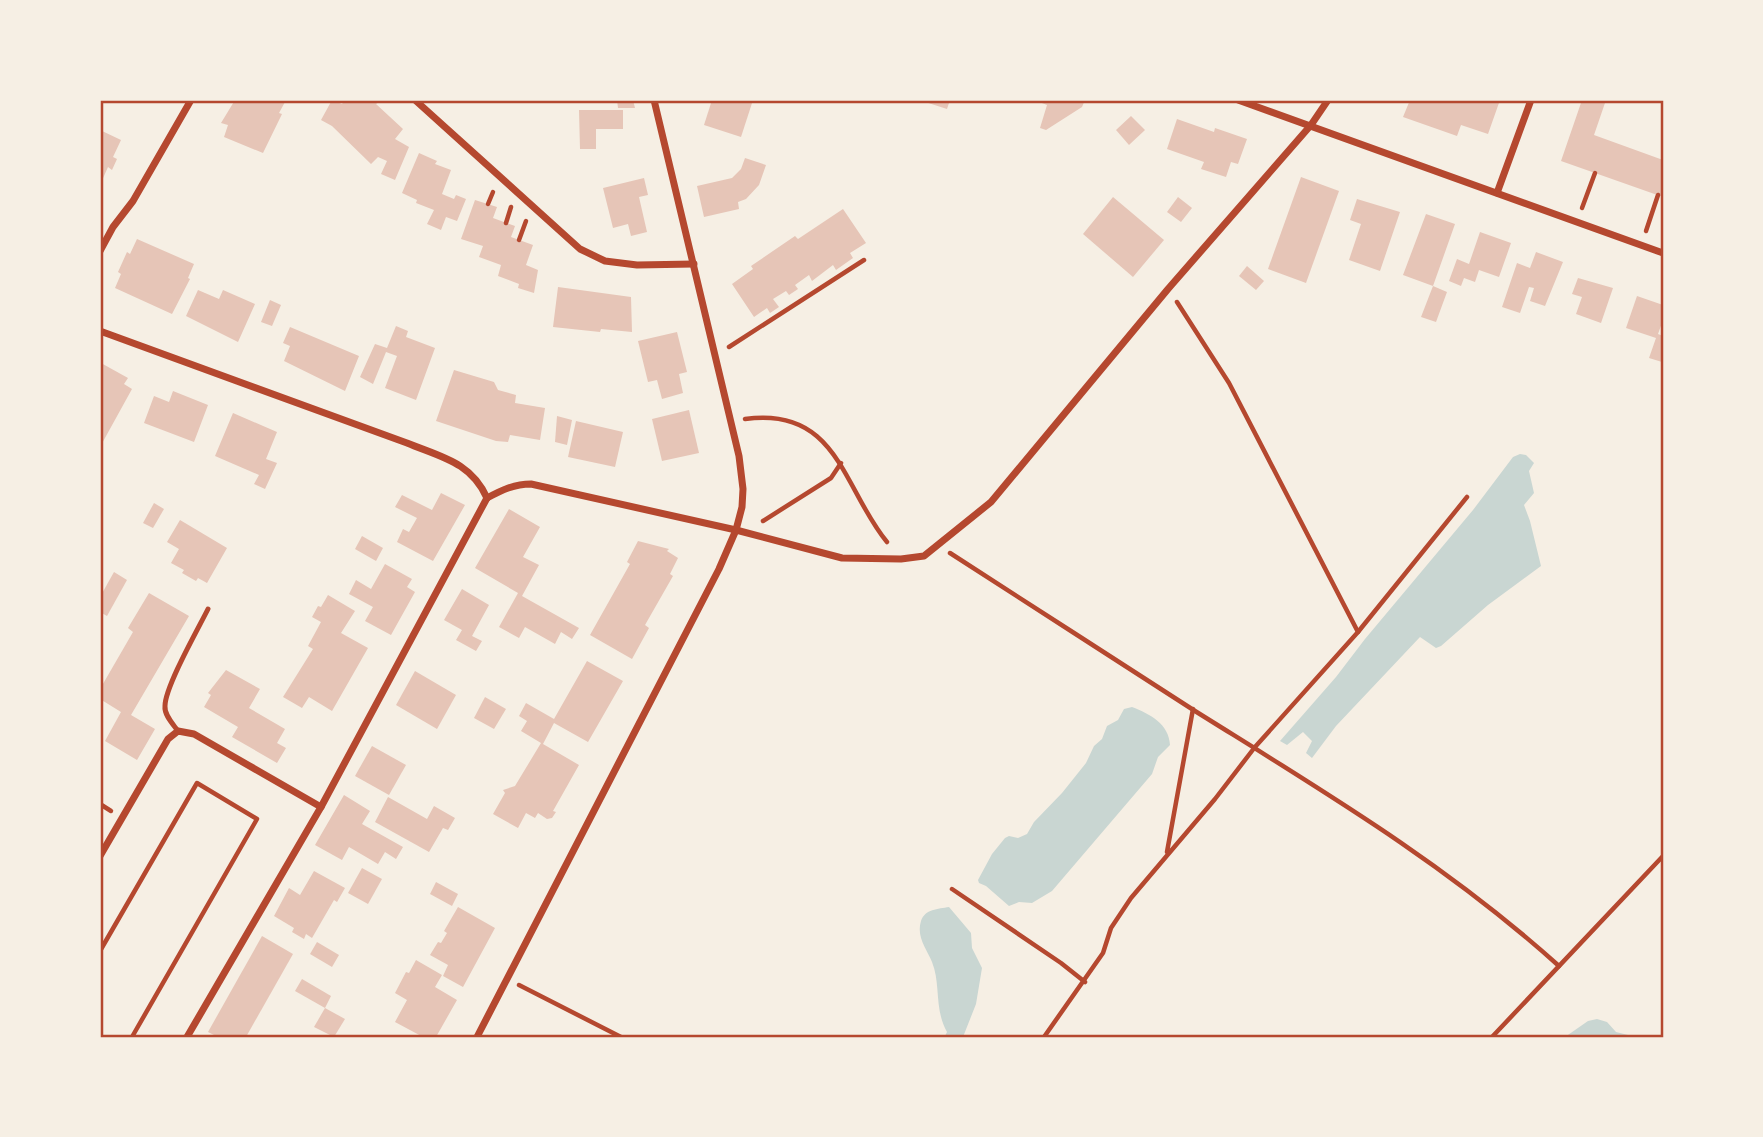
<svg xmlns="http://www.w3.org/2000/svg" width="1763" height="1137" viewBox="0 0 1763 1137" font-family="'Zilla Slab',serif">
<rect width="100%" height="100%" fill="#f6efe4"/>
<g fill="#c9d6d2">
<path d="M1520,454L1526,455L1534,463L1529,471L1534,493L1524,505L1530,521L1541,566L1488,605L1441,646L1436,648L1420,637L1336,726L1312,758L1306,753L1312,741L1303,732L1287,745L1280,741L1336,677L1365,639L1473,510L1513,457Z"/>
<path d="M1132,707C1150,714 1169,724 1170,745L1158,757L1152,774L1052,891L1032,903L1019,902L1009,906L986,886L979,883L978,880L992,854L1005,838L1009,836L1018,838L1027,834L1034,822L1062,793L1086,763L1094,746L1102,739L1107,726L1118,720L1124,709Z"/>
<path d="M949,907L971,933L972,948L982,968L976,1004L963,1037H933L945,1036L947,1032C934,1009 941,984 932,962C927,949 916,937 921,921C925,909 938,909 949,907Z"/>
<path d="M1597,1019L1607,1022L1616,1032L1636,1037H1565L1588,1021Z"/>
</g>
<g fill="#e6c5b7">
<path d="M235,100H283L285,102L279,113L282,114L263,153L224,137L228,125L221,123Z"/>
<path d="M332,100L342,104L345,100H376L379,102L376,104L403,129L395,139L409,147L395,180L381,174L387,161L378,157L371,164L332,126L321,120Z"/>
<path d="M617,100H633L635,108H618Z"/>
<path d="M712,100H753L741,137L704,125Z"/>
<path d="M919,100H950L947,109Z"/>
<path d="M1034,100H1085L1082,107L1046,130L1040,128L1047,105Z"/>
<path d="M1410,100H1500L1488,134L1461,125L1457,136L1403,117Z"/>
<path d="M1582,100H1606L1594,135L1663,160V197L1561,161Z"/>
<path d="M579,110H623V129H596V149H580Z"/>
<path d="M1131,116L1145,130L1129,145L1116,130Z"/>
<path d="M1177,119L1214,132L1215,128L1247,139L1238,164L1231,162L1226,177L1201,169L1204,162L1167,149Z"/>
<path d="M100,130L121,140L113,157L117,159L112,170L108,167L100,185Z"/>
<path d="M419,153L437,161L435,164L451,170L442,194L454,199L456,195L466,199L457,221L446,217L441,230L427,224L434,210L416,203L417,200L402,193Z"/>
<path d="M745,158L766,165L759,185L746,199L738,202L739,209L704,217L697,186L732,178L741,169Z"/>
<path d="M1301,177L1339,191L1306,283L1268,269Z"/>
<path d="M644,178L648,195L639,197L647,232L631,236L628,224L613,228L603,188Z"/>
<path d="M1113,197L1164,240L1133,277L1083,234Z"/>
<path d="M1178,197L1192,208L1181,222L1167,212Z"/>
<path d="M1357,199L1400,212L1380,271L1349,260L1361,224L1350,220Z"/>
<path d="M475,200L497,207L493,218L515,226L511,237L533,245L526,265L538,270L534,293L518,288L519,284L498,276L501,265L479,257L483,246L461,239Z"/>
<path d="M843,209L866,243L850,253L853,258L836,270L833,265L812,281L809,275L795,285L798,289L789,295L786,291L773,299L779,307L770,313L767,308L754,317L732,284L753,269L751,266L795,236L798,239Z"/>
<path d="M1426,214L1455,224L1433,286L1447,292L1436,322L1421,317L1433,286L1403,275Z"/>
<path d="M1480,232L1511,243L1499,277L1479,270L1475,282L1464,278L1461,286L1449,281L1457,259L1469,264Z"/>
<path d="M137,239L194,264L188,278L190,279L172,314L115,288L121,274L118,272L127,252L130,254Z"/>
<path d="M1536,252L1563,262L1545,306L1530,301L1534,288L1529,287L1520,313L1502,307L1517,263L1530,268Z"/>
<path d="M1247,266L1264,281L1256,290L1239,276Z"/>
<path d="M1578,278L1613,288L1601,323L1576,314L1582,297L1572,294Z"/>
<path d="M558,287L631,297L632,332L601,329L600,332L553,327Z"/>
<path d="M198,290L219,299L223,290L255,304L238,342L186,316Z"/>
<path d="M1637,296L1663,305V320L1658,334L1663,336L1662,362L1649,358L1656,338L1626,328Z"/>
<path d="M270,300L281,305L272,326L261,322Z"/>
<path d="M396,326L408,331L406,337L435,348L416,400L385,388L397,356L386,352L373,384L360,377L375,344L387,348Z"/>
<path d="M290,327L359,356L345,391L284,361L290,346L283,343Z"/>
<path d="M677,332L687,372L679,374L683,393L662,399L657,380L648,382L638,341Z"/>
<path d="M101,363L128,378L124,384L132,389L100,447Z"/>
<path d="M454,370L494,382L498,390L516,395L515,403L545,408L540,440L510,435L508,442L496,441L436,421Z"/>
<path d="M173,391L208,405L194,442L144,423L154,396L169,402Z"/>
<path d="M689,410L699,453L662,461L652,419Z"/>
<path d="M233,413L277,432L266,459L277,463L265,489L254,484L259,475L215,456Z"/>
<path d="M557,416L572,420L567,445L555,442Z"/>
<path d="M576,421L623,432L615,467L568,457Z"/>
<path d="M441,493L465,505L433,561L397,542L403,529L409,532L417,518L395,507L402,495L432,510Z"/>
<path d="M154,503L164,509L153,528L143,523Z"/>
<path d="M509,509L540,527L523,557L539,565L522,596L579,628L572,639L561,632L555,644L525,627L519,638L499,627L518,593L475,568Z"/>
<path d="M180,520L227,548L207,583L198,578L196,581L182,573L184,570L171,563L179,549L167,542Z"/>
<path d="M362,536L383,548L376,561L355,549Z"/>
<path d="M638,541L669,549L667,551L678,558L670,574L673,576L645,625L649,628L632,659L590,635L630,564L627,562Z"/>
<path d="M385,564L412,579L407,587L415,592L391,635L365,621L373,607L349,594L356,580L371,589Z"/>
<path d="M114,572L127,580L107,616L100,612V597Z"/>
<path d="M462,589L489,605L472,636L482,641L476,651L456,640L462,630L444,620Z"/>
<path d="M149,593L189,616L131,715L155,729L137,760L105,741L121,712L100,699V689L133,632L128,628Z"/>
<path d="M328,595L355,611L341,633L368,648L332,711L309,697L302,708L283,697L313,649L308,646L321,622L312,617L318,606L321,607Z"/>
<path d="M587,661L623,681L588,742L554,723L543,744L579,765L553,811L556,812L552,818L547,819L538,813L535,818L526,813L518,828L493,814L505,793L503,790L515,786L541,743L521,731L527,721L519,716L526,703L554,719Z"/>
<path d="M226,670L260,689L249,708L285,729L277,743L286,748L277,763L232,737L238,727L204,707L211,695L208,693Z"/>
<path d="M415,671L456,695L437,729L396,705Z"/>
<path d="M485,697L506,709L494,729L474,718Z"/>
<path d="M372,746L406,765L389,795L355,776Z"/>
<path d="M344,795L370,811L362,824L403,847L396,859L385,852L378,864L349,847L342,860L315,845Z"/>
<path d="M388,797L427,819L434,806L455,818L448,830L443,828L429,852L375,822Z"/>
<path d="M362,868L382,879L368,904L348,893Z"/>
<path d="M314,871L345,888L337,902L334,900L312,938L306,934L304,939L292,932L294,928L274,916L289,888L300,895Z"/>
<path d="M436,882L458,894L452,906L430,894Z"/>
<path d="M458,907L495,928L463,987L443,976L448,965L430,955L438,942L441,943L447,933L444,931Z"/>
<path d="M262,936L293,954L246,1037H218L208,1032Z"/>
<path d="M317,942L339,955L332,967L310,954Z"/>
<path d="M416,960L442,975L435,987L457,1000L436,1037H423L395,1022L407,1000L395,993L406,972L409,973Z"/>
<path d="M302,979L331,996L325,1008L295,991Z"/>
<path d="M325,1008L345,1019L334,1037L314,1027Z"/>
</g>
<g fill="none" stroke-linecap="round" stroke-linejoin="round">
<g stroke="#b5482f" stroke-width="4.5">
<path d="M488,204L493,192"/>
<path d="M1582,208L1595,173"/>
<path d="M506,223L511,207"/>
<path d="M1646,231L1658,195"/>
<path d="M519,240L526,221"/>
<path d="M1177,302L1229,383L1358,632"/>
<path d="M729,347L864,260"/>
<path d="M745,419C838,406 843,489 887,542"/>
<path d="M763,521L831,478L841,463"/>
<path d="M950,553C1032,605 1113,659 1195,711C1323,791 1446,864 1559,966"/>
<path d="M100,804L111,811"/>
<path d="M1167,852L1193,709"/>
<path d="M952,889L1061,963L1085,982"/>
<path d="M100,951L197,783L257,819L132,1037"/>
<path d="M519,985L621,1037"/>
<path d="M1044,1037L1103,953L1111,928L1131,898L1215,799L1255,747L1358,632L1467,497"/>
<path d="M1492,1037L1663,856"/>
</g>
<path stroke="#b5482f" stroke-width="5" d="M178,731C173,724 164,715 165,706C165,687 198,629 208,609"/>
<g stroke="#b5482f" stroke-width="7">
<path d="M415,100L580,249L605,261L637,265L694,264"/>
<path d="M1238,100L1663,253"/>
<path d="M1497,193L1531,100"/>
<path d="M100,251L113,227L133,201L191,100"/>
<path d="M100,331L407,443C441,457 471,462 487,498"/>
<path d="M487,498C502,490 514,484 531,484L736,530L842,558L901,559L924,556L991,502L1168,289L1311,125L1328,100"/>
<path d="M100,856L168,739L178,731L194,734L321,807"/>
<path d="M187,1037L321,807L487,498"/>
<path d="M477,1037L719,569L736,530L742,507L743,489L739,456L654,100"/>
</g>
</g>
<rect width="1763" height="1137" fill="none" stroke="#f6efe4" stroke-width="203"/>
<rect x="102" y="102" width="1560" height="934" fill="none" stroke="#b5482f" stroke-width="2.5"/>
</svg>
